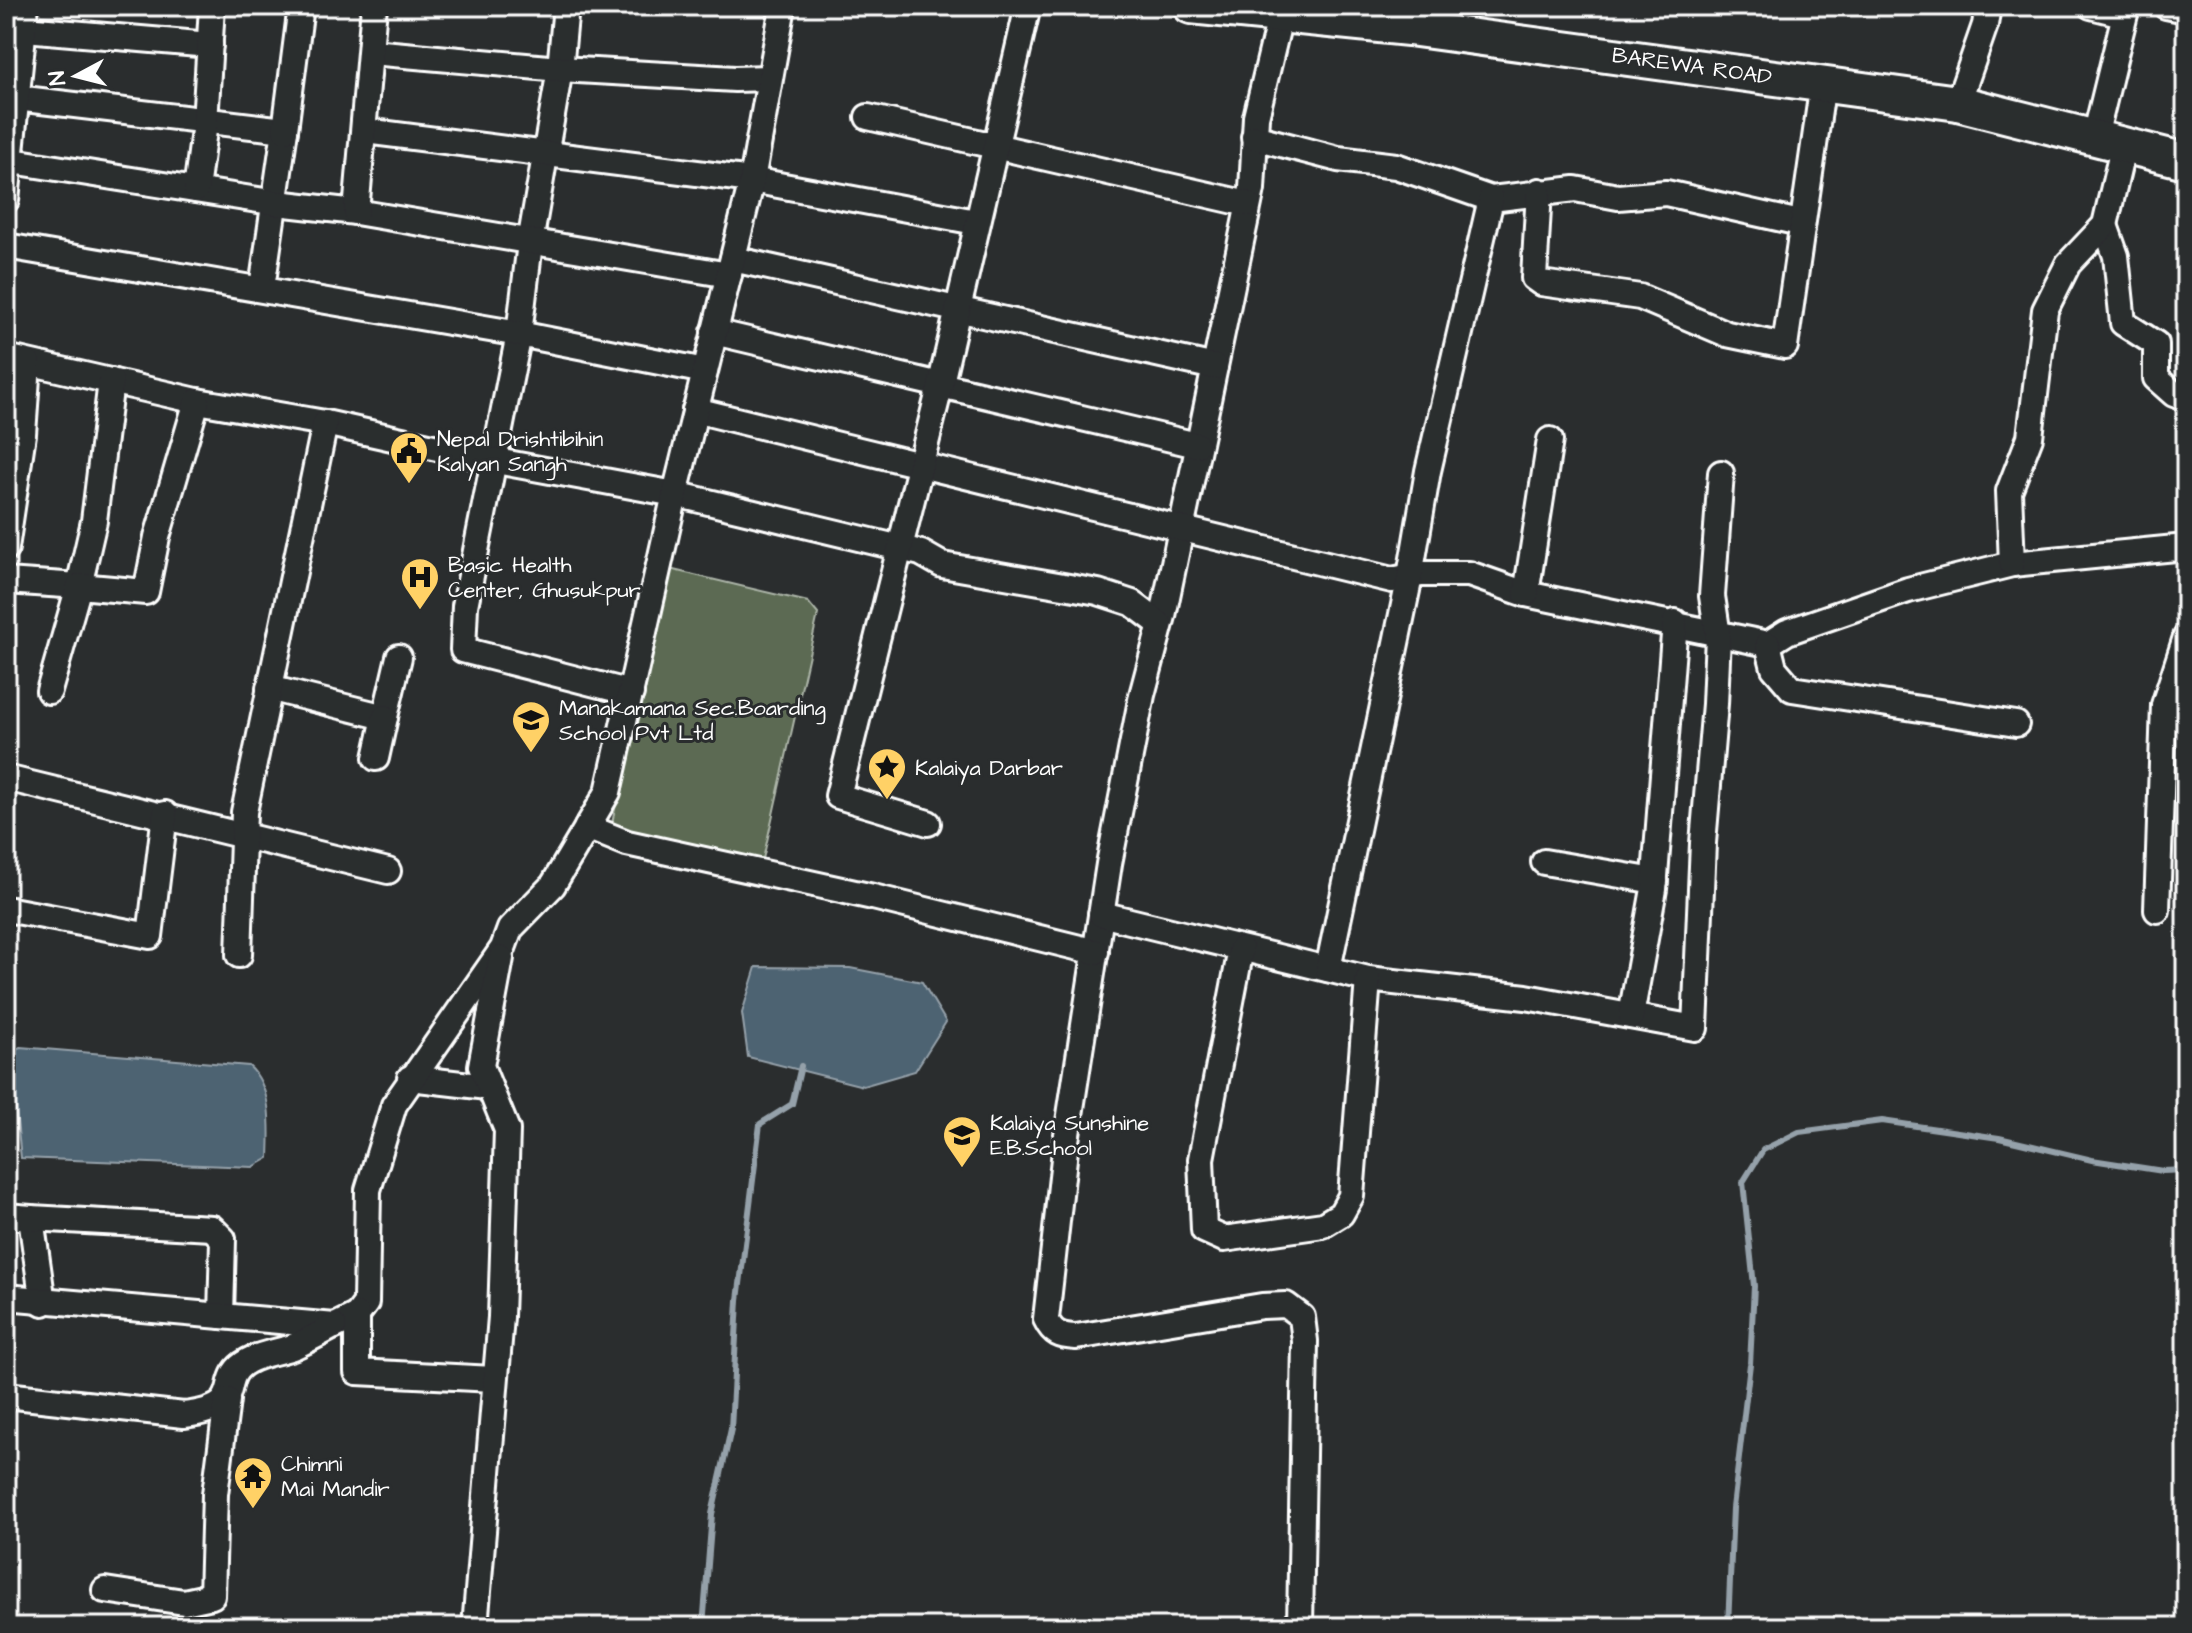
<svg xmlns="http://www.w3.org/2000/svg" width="2192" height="1633" viewBox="0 0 2192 1633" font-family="'Architects Daughter',sans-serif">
<rect width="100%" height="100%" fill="#2a2d2e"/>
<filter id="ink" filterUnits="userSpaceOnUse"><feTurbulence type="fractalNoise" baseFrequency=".0125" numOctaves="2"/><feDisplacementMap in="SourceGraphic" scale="16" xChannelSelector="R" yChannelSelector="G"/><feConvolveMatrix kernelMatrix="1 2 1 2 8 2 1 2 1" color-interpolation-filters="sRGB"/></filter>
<g filter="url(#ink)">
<path fill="#5b6b53" stroke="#adb5a9" stroke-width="2" d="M665,568L808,602L818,614L761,868L610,833Z"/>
<g fill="#4e6372" stroke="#95a1aa" stroke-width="2">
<path d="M756,967L850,968L922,982L946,1022L915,1071L863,1086L748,1057L742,1013Z"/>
<path d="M20,1047L249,1066C273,1088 270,1128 269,1158L253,1167L21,1158L10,1055Z"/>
</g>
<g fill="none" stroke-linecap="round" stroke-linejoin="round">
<g stroke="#95a1aa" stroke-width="6">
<path d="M2186,1373L2177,1398L2186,1422"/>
<path d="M703,1627L712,1514L731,1429L738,1300L760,1124L792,1104L801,1066"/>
<path d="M1728,1627L1733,1508L1750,1364L1754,1286L1743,1182L1763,1150L1799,1132L1882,1121L1999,1138L2092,1160L2163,1171L2186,1170"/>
<path d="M2182,1627L2186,1614"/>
</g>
<defs>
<g id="minor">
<path d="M566,6L560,69L530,243L519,334L465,606L463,650L631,693"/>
<path d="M2091,6L2123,14"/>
<path d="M2166,6L2186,10"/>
<path d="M1281,13L1256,117L1252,189L1163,616L1142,695L1109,864L1066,1141L1046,1319C1053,1334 1060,1336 1076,1337L1262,1306L1286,1305L1302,1317L1305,1341L1300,1627"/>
<path d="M25,29L210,45"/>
<path d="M371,52L560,69L735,79L769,78"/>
<path d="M16,98L285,130L262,288"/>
<path d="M1958,103L1985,25L1988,6"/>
<path d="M868,117L1248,204"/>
<path d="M285,130L301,6"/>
<path d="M365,131L752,180L976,222"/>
<path d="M1254,137L1338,159L1396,166L1491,199L1575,189L1618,197L1666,193L1800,223"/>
<path d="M2095,137L2127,6"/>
<path d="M6,160L277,203L356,212L729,275"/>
<path d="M196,190L205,123L212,6"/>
<path d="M1539,191L1534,278L1541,283L1640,297L1727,334L1785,346L1823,83"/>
<path d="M6,200L26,6"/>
<path d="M356,212L374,6"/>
<path d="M2105,225L2116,256L2123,323L2156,344V378L2174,394L2186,398"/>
<path d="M6,246L519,334L705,371"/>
<path d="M733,259L1215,367"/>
<path d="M714,332L1197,445"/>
<path d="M6,357L197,401L325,423L496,461L675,494L921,553L942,565L1098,592L1132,603L1160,624"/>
<path d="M695,410L1392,580L1421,574H1469L1526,594L1768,644L1787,632L1908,590L2012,564L2186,547"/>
<path d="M6,548L23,434L28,363"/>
<path d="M2012,564L2009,491L2030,437L2045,310L2068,264L2105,225L2124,144"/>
<path d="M6,581L79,586L94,521L111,381"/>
<path d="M1526,594L1550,440"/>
<path d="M1768,644L1774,668L1792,689L2016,724"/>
<path d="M269,688L385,717L399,657"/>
<path d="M49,691L79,586L146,592L157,537L197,401"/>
<path d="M376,758L385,717"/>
<path d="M6,778L388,871"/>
<path d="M928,823L838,796L940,387L1028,6"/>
<path d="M587,827L627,843L873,897L1096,952"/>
<path d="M1544,862L1655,881"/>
<path d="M6,909L150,936L165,814"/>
<path d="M2157,910L2164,705L2186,637"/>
<path d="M1101,914L1368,979L1526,997L1695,1028L1703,843L1715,704L1718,636L1712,596L1721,473"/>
<path d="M1241,949L1201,1159L1204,1230L1224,1239L1323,1225L1341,1214L1351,1196L1368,979"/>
<path d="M239,955L244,812L325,423"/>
<path d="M1328,969L1410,576L1428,471L1491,199"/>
<path d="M1631,1016L1654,889L1675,622"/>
<path d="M410,1078L487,1087"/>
<path d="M6,1216L31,1218L43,1303"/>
<path d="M31,1218L212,1228L223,1239L221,1316"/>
<path d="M6,1297L335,1326L357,1315L366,1303L368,1190L394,1105L503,948L510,929L553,885L608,792L675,494L752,180L783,6"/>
<path d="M357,1315V1372L494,1379"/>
<path d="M6,1395L184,1415C252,1407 213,1380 248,1361C262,1353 280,1352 295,1346C308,1340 321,1333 334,1326"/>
<path d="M105,1590L184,1602L212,1596L215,1494L227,1400"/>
<path d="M475,1627L501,1317L507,1130L481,1066L501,958"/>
</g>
<path id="secondary" d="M1191,6L1409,28L1958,103L2186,161"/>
</defs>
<use href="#minor" stroke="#fff" stroke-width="30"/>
<use href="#secondary" stroke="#fff" stroke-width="40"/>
<use href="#minor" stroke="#2a2d2e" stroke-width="24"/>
<use href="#secondary" stroke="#2a2d2e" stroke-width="34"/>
</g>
</g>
<defs>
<symbol id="civic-pin" viewBox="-11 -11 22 30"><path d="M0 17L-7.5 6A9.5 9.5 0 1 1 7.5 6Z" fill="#ffd166" stroke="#2a2d2e"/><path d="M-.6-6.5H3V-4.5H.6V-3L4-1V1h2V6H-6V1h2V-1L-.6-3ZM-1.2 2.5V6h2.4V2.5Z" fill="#111"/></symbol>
<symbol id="hospital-pin" viewBox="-11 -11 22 30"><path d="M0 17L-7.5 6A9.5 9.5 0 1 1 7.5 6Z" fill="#ffd166" stroke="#2a2d2e"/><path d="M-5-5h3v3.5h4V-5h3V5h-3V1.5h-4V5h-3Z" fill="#111"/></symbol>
<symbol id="school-pin" viewBox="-11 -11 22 30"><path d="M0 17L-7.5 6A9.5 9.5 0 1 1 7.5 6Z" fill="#ffd166" stroke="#2a2d2e"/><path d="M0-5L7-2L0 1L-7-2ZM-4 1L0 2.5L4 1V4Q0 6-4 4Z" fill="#111"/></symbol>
<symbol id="sight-pin" viewBox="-11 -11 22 30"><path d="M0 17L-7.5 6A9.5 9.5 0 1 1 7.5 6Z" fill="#ffd166" stroke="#2a2d2e"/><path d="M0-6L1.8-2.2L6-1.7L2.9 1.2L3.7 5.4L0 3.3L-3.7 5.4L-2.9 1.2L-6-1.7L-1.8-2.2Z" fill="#111"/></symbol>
<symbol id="temple-pin" viewBox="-11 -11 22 30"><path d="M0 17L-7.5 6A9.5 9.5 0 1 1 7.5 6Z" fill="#ffd166" stroke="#2a2d2e"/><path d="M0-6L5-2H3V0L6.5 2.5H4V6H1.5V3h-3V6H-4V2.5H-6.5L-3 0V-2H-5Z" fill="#111"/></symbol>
</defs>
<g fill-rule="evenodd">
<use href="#civic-pin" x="387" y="429" width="44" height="60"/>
<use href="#hospital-pin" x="398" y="555" width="44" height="60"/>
<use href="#school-pin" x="509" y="698" width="44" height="60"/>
<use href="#sight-pin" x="865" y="745" width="44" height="60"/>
<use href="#school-pin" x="940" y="1113" width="44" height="60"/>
<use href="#temple-pin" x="231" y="1454" width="44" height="60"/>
</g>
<g text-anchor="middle" stroke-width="6" stroke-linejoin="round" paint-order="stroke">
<g font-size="22" fill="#fff" stroke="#2a2d2e">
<text transform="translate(1692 65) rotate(8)" y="8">BAREWA ROAD</text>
</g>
<g font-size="22" fill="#fff" stroke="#2a2d2e" text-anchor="start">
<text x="437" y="446">Nepal Drishtibihin<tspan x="437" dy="25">Kalyan Sangh</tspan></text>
<text x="448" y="572">Basic Health<tspan x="448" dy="25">Center, Ghusukpur</tspan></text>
<text x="559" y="715">Manakamana Sec.Boarding<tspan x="559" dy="25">School Pvt Ltd</tspan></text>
<text x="915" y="775">Kalaiya Darbar</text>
<text x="990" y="1130">Kalaiya Sunshine<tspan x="990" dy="25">E.B.School</tspan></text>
<text x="281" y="1471">Chimni<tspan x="281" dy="25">Mai Mandir</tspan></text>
</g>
</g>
<rect width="2192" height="1633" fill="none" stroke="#2a2d2e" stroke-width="32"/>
<rect x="16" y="16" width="2160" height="1601" fill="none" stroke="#fff" stroke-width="3" filter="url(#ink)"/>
<g transform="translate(76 76) rotate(263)" stroke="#2a2d2e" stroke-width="6" paint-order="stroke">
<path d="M0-6L14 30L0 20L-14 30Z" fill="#ffffff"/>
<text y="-12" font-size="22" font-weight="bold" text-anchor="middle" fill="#ffffff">N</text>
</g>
</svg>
